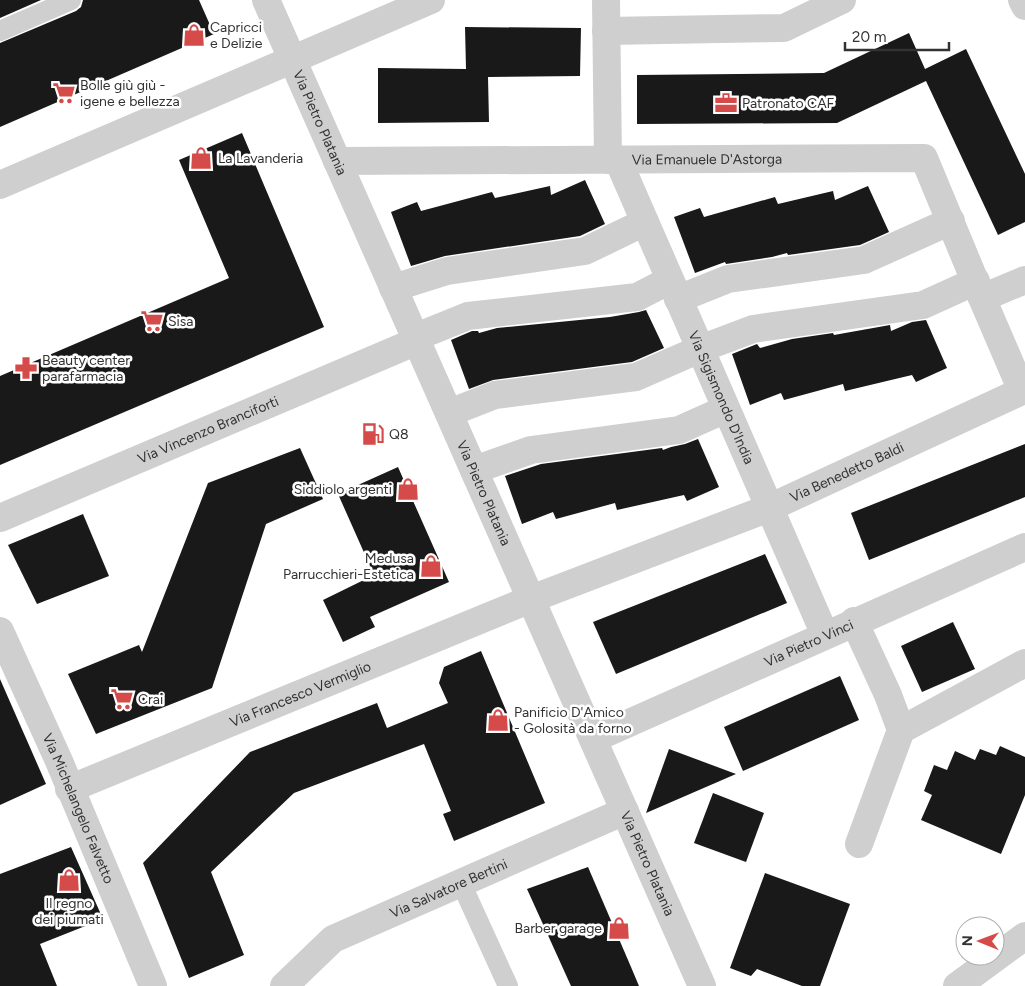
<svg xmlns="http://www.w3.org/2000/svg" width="1025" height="986" viewBox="0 0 1025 986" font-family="Figtree,sans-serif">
<rect width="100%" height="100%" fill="#fff"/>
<g fill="#191919">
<path d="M0,0H41L0,18Z"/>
<path d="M83,0H199L214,34L0,127V43L76,11L81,7Z"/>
<path d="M465,27L581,28L580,76L488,77L489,122L378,123V68L466,69Z"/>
<path d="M909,33L925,69L966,49L1025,174V222L998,235L926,81L837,123L637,124V75L824,73Z"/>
<path d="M242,133L324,327L0,465V376L229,278L179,160Z"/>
<path d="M585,180L605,224L580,236L445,256L411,266L391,212L417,202L421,211L492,192L495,198L550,186L551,195Z"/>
<path d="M868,186L889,232L860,245L788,255L787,253L772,257L726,264L725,262L695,273L674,217L700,208L704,217L775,197L778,204L833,191L835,200Z"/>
<path d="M646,310L664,348L632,362L493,380L469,389L451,340L472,331H478L479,333L497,328L610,317L639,312Z"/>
<path d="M926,320L947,368L916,382L912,375L845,391L843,384L784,400L781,393L750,405L732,354L757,344L760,348L792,339L833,333L834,335L890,325L891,331L912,322Z"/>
<path d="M698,439L719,487L687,501L684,495L617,510L615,503L556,519L553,512L522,524L505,476L541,464L662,448L663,450L671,447L685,444Z"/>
<path d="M1025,444V497L869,560L851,513Z"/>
<path d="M300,448L323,499L266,524L212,688L96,734L68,674L139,645L142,652L208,483Z"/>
<path d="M398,467L449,582L370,617L375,627L343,642L323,600L374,575L338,494Z"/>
<path d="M83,514L109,576L37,604L8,545Z"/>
<path d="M765,554L787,603L616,674L593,622Z"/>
<path d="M953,622L975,669L922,692L901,646Z"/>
<path d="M481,651L545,803L454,841L443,814L451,811L424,744L294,793L211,872L244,955L189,978L143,863L250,752L377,703L387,728L448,703L439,683L444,667Z"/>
<path d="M840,676L859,720L743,771L724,727Z"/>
<path d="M0,679L46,784L0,805Z"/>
<path d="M1000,746L1025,757V795L1001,854L921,820L932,795L924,791L934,765L947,770L955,751L975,760L980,749L996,755Z"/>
<path d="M669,749L736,774L646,813Z"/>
<path d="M713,793L764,813L746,862L694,843Z"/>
<path d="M71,847L103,919L40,944L57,986H0V874Z"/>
<path d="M588,867L631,967L639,986H571L527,889Z"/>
<path d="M765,873L850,904L820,986H802L757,969L751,976L730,968Z"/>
</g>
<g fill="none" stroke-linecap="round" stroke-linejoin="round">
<g stroke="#cfcfcf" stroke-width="20">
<path d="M0,31L71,0"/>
<path d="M461,883L508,986"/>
</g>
<g stroke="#cfcfcf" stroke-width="28">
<path d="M393,288L447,271L585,251L645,222"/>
<path d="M678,299L728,279L864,260L951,221"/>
<path d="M416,337L468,316L637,297L670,280"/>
<path d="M449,413L495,395L636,377L700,349L753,329L923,305L976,281"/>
<path d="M474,470L531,450L679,430L726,409"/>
</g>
<g stroke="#cfcfcf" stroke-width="28">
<path id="s1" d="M266,0L702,986"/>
<path d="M606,0L608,160"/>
<path d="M1022,0L1025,6"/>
<path d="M606,31L784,28L842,0"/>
<path id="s2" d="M618,160L825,635"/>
<path id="s3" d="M337,161L924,158L982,298"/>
<path d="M0,185L431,0"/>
<path id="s4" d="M0,518L417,341"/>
<path d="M854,621L888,695L901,730L859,844"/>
<path id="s5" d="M0,631L59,761L153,986"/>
<path d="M901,730L1025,663"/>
<path id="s6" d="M593,739L1025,547"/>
<path id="s7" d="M69,789L531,599L769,508L1022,391L982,298L1025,280"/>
<path id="s8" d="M284,986L333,939L625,811"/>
</g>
<path stroke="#cfcfcf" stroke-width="28" d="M957,986L1025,936"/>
</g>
<defs>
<symbol id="shop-bare" viewBox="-9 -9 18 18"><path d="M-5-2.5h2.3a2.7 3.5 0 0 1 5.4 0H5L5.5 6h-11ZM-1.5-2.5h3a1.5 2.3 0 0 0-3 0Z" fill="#d54b49" stroke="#fff" stroke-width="2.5" paint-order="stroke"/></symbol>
<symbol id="supermarket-bare" viewBox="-9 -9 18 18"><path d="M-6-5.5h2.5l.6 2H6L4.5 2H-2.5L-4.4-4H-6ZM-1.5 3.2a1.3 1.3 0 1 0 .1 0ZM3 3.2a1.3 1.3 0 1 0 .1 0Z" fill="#d54b49" stroke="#fff" stroke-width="2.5" paint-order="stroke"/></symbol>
<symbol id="office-bare" viewBox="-9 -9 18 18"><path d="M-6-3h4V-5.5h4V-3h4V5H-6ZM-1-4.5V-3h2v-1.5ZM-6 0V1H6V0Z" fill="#d54b49" stroke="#fff" stroke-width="2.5" paint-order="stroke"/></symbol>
<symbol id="pharmacy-bare" viewBox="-9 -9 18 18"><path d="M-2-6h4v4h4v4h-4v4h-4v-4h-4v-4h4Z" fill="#d54b49" stroke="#fff" stroke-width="2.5" paint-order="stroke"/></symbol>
<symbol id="fuel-bare" viewBox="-9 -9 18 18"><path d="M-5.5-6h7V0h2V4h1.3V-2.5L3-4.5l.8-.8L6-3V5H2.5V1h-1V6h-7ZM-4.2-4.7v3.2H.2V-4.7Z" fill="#d54b49" stroke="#fff" stroke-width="2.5" paint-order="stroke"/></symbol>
</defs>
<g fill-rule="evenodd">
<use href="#shop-bare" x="178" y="19" width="32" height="32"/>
<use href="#supermarket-bare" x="48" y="77" width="32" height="32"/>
<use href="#office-bare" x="710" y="87" width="32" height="32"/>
<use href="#shop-bare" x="185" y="142" width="32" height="32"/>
<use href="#supermarket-bare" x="136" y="305" width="32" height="32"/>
<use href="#pharmacy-bare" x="10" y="352" width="32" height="32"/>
<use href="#fuel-bare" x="357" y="418" width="32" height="32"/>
<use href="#shop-bare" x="392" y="473" width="32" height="32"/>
<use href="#shop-bare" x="415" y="550" width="32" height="32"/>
<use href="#supermarket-bare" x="106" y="683" width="32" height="32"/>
<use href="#shop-bare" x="482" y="704" width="32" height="32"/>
<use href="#shop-bare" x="53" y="864" width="32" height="32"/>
<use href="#shop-bare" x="603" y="912" width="32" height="32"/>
</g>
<g text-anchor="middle" stroke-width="5" stroke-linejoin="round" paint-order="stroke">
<g font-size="14" fill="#323232" stroke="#fff" text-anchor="start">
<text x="210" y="32">Capricci<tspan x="210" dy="16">e Delizie</tspan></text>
<text x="80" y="90">Bolle giù giù -<tspan x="80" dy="16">igene e bellezza</tspan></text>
<text x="742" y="108">Patronato CAF</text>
<text x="218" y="163">La Lavanderia</text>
<text x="168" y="326">Sisa</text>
<text x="42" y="365">Beauty center<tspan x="42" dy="16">parafarmacia</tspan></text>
<text x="389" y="439">Q8</text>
<text x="392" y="494" text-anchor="end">Siddiolo argenti</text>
<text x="414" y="563" text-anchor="end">Medusa<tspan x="414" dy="16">Parrucchieri-Estetica</tspan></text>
<text x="138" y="704">Crai</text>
<text x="514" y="717">Panificio D'Amico<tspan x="514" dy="16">- Golosità da forno</tspan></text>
<text x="69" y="908" text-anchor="middle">Il regno<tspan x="69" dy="16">dei piumati</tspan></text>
<text x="602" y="933" text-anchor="end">Barber garage</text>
</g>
<g font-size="14" fill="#323232" stroke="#fff">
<text dy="5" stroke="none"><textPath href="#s1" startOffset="134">Via Pietro Platania</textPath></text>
<text dy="5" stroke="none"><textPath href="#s3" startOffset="370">Via Emanuele D'Astorga</textPath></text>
<text dy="5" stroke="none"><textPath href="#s2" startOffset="259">Via Sigismondo D'India</textPath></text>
<text dy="5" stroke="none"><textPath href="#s4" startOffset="226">Via Vincenzo Branciforti</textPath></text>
<text dy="5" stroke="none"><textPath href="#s7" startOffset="840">Via Benedetto Baldi</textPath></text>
<text dy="5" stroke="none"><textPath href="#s1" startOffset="539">Via Pietro Platania</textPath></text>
<text dy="5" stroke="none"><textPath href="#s6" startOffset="236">Via Pietro Vinci</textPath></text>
<text dy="5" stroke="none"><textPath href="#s7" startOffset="250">Via Francesco Vermiglio</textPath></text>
<text dy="5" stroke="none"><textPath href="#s5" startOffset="194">Via Michelangelo Falvetto</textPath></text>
<text dy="5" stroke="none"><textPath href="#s1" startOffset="944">Via Pietro Platania</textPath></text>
<text dy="5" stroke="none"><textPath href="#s8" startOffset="194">Via Salvatore Bertini</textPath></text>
</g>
</g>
<g transform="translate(980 941) rotate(271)"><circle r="24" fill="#ffffff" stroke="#adadad"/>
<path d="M0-4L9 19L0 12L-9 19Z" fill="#d54b49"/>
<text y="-8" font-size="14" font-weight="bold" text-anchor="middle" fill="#323232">N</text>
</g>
<path d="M845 42v8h104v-8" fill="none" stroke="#323232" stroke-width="2.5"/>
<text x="852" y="42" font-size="15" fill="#323232" stroke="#ffffff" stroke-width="4" paint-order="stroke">20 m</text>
</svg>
